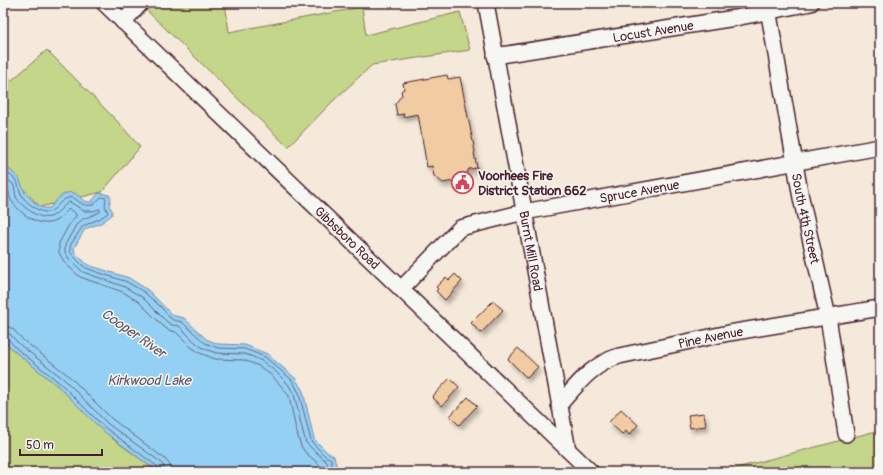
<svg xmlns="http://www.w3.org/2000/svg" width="883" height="475" viewBox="0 0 883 475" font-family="Pangolin,sans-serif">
<defs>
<filter id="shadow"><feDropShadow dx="2.5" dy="4.5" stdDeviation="2" flood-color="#0004"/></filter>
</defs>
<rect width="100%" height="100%" fill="#f4e9da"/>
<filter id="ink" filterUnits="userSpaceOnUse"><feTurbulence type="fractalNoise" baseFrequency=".025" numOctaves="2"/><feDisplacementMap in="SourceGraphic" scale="8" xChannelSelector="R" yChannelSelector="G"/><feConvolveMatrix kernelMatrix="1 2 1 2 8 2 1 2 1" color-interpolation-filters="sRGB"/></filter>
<g filter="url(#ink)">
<g fill="#c3d68a" stroke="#867a5a">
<path d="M141,3H225L229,32L362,7L366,35L460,12L470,50L372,65L332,102L288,147L140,4Z"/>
<path d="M47,50L118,122L140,147L102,192L40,207L3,167V71L12,80Z"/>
<path d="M3,339L13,350L59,387L113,439L158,472H3Z"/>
<path d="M880,430V472H725V471Z"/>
</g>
<path fill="#94d0f4" stroke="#7689a4" d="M3,164L19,178L25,193L36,204L43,208H50C55,201 64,190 74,193C83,197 80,202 91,202L99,193L109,195L111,198L109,206L112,210V215L101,223L85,229L74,248L75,253L88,265L129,278L149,291L171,314L175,316L184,318L206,339L218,344L245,345L267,354L295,378L303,391L314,439L328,453L334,456L337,468L343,472H158L102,430L59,387L13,350L3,339Z"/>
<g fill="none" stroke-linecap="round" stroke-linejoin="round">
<g stroke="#68667b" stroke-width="1">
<path d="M3,170C7,173 14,177 17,182C19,186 19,190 21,194C24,201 40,214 48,212C56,211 59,200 68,198C77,195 79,208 93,205L101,197L106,198L105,206L108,213L99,219L83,226L71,244L70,247V252L81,264L86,268L97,272L127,282L144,292L162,308L169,317L173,320L182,322L205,343L218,348L245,349L265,357L292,380L299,393L311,441L325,456L331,459L332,467L336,472"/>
<path d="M3,176C6,179 10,181 13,184C15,188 15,193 16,197C21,206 39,220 50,217C58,215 62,205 70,202L84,211H92L100,209V212L83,219L76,225L65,245V252L69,259L83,272L125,287L142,297L166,321L172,325L179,326L195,342L203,348L216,353L244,354L251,356L262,361L275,371L288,384L294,394L302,428L306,443L327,462L329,472"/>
<path d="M3,184C10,190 8,193 11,200C19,213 40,229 55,221C61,219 64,213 69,209L76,214V216L69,225L59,243V253L65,263L80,277L123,292L139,302L162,325L168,330L176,332L191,347L200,353L215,359L243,360L249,362L259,366L271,375L283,388L289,396L296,430L301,446L305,452L321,466L323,472"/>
<path d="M3,326L9,327L14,330L23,340L69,376L112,419L165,459L170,465L171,472"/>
<path d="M3,332L10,334L19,344L65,380L108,424L162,463L164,467L165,472"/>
<path d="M3,337L7,338L16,348L61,384L104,427L158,467L160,472"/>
</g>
</g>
<g fill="#f1cba1" stroke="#4a1f2b" filter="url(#shadow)">
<path d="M447,75L448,79L460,77L475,152L474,153L477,168L469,169L463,179L443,183L434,176L432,166L427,167L418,114L403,117L404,114L397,115L395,104L402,95L401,91L404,89L403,83Z"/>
<path d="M455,274L462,281L445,300L436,291L438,289L436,287L446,277L449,280Z"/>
<path d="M493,301L503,310L481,333L471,323Z"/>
<path d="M518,348L538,367L527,378L508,359Z"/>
<path d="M450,378L459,387L442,406L432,397Z"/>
<path d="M468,397L477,406L459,425L450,416Z"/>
<path d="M621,409L638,425L629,435L626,431L622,434L609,422Z"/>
<path d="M704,413L706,426L690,428L688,415Z"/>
</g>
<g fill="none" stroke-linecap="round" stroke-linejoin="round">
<defs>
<g id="minor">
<path id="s1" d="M104,3L591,472"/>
<path id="s2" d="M486,3L568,450"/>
<path id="s3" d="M767,3L801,198L828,317L846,434"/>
<path d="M123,22L141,3"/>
<path id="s4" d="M495,56L735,18L811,3"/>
<path id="s5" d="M401,289L460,228L524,212L880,147"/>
<path id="s6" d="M559,405C578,384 591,365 619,356L729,333L880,308"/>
</g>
</defs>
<use href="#minor" stroke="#4a1f2b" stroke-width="18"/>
<use href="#minor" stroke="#f6f6f2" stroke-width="15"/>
</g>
</g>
<defs>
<symbol id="civic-ring" viewBox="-11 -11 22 22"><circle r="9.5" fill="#f6f6f2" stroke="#d1495b" stroke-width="1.5"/><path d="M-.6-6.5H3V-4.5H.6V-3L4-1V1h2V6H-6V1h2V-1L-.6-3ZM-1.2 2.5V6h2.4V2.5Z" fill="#d1495b"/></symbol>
</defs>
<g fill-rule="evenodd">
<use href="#civic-ring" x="450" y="170" width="25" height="25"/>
</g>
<g text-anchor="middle" stroke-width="3" stroke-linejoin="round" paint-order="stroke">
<g font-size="13" fill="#4a1f2b" stroke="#f6f6f2">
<text dy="5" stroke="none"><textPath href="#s4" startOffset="160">Locust Avenue</textPath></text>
<text dy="5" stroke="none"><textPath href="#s5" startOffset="268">Spruce Avenue</textPath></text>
<text dy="5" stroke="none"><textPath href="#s3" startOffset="219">South 4th Street</textPath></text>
<text dy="5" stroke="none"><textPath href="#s1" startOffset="338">Gibbsboro Road</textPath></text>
<text dy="5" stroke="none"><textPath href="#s2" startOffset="252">Burnt Mill Road</textPath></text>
<text dy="5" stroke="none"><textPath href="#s6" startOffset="172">Pine Avenue</textPath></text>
</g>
<g font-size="13" font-weight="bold" fill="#4a1f2b" stroke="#f6f6f2" text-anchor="start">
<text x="478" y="180">Voorhees Fire<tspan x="478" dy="15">District Station 662</tspan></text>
</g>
<g font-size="14" font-style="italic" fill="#605467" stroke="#f6f6f2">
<text transform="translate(134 333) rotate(35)" y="5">Cooper River</text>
<text x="149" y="385">Kirkwood Lake</text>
</g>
</g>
<rect width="883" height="475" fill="none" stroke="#f6f6f2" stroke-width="16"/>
<rect x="8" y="8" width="867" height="459" fill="none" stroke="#4a1f2b" stroke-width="1.5" filter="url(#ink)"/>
<path d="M20 449v6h82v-6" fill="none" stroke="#4a1f2b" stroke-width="2"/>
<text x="26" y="449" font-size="12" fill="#4a1f2b" stroke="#f6f6f2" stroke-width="3" paint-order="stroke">50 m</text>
</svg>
